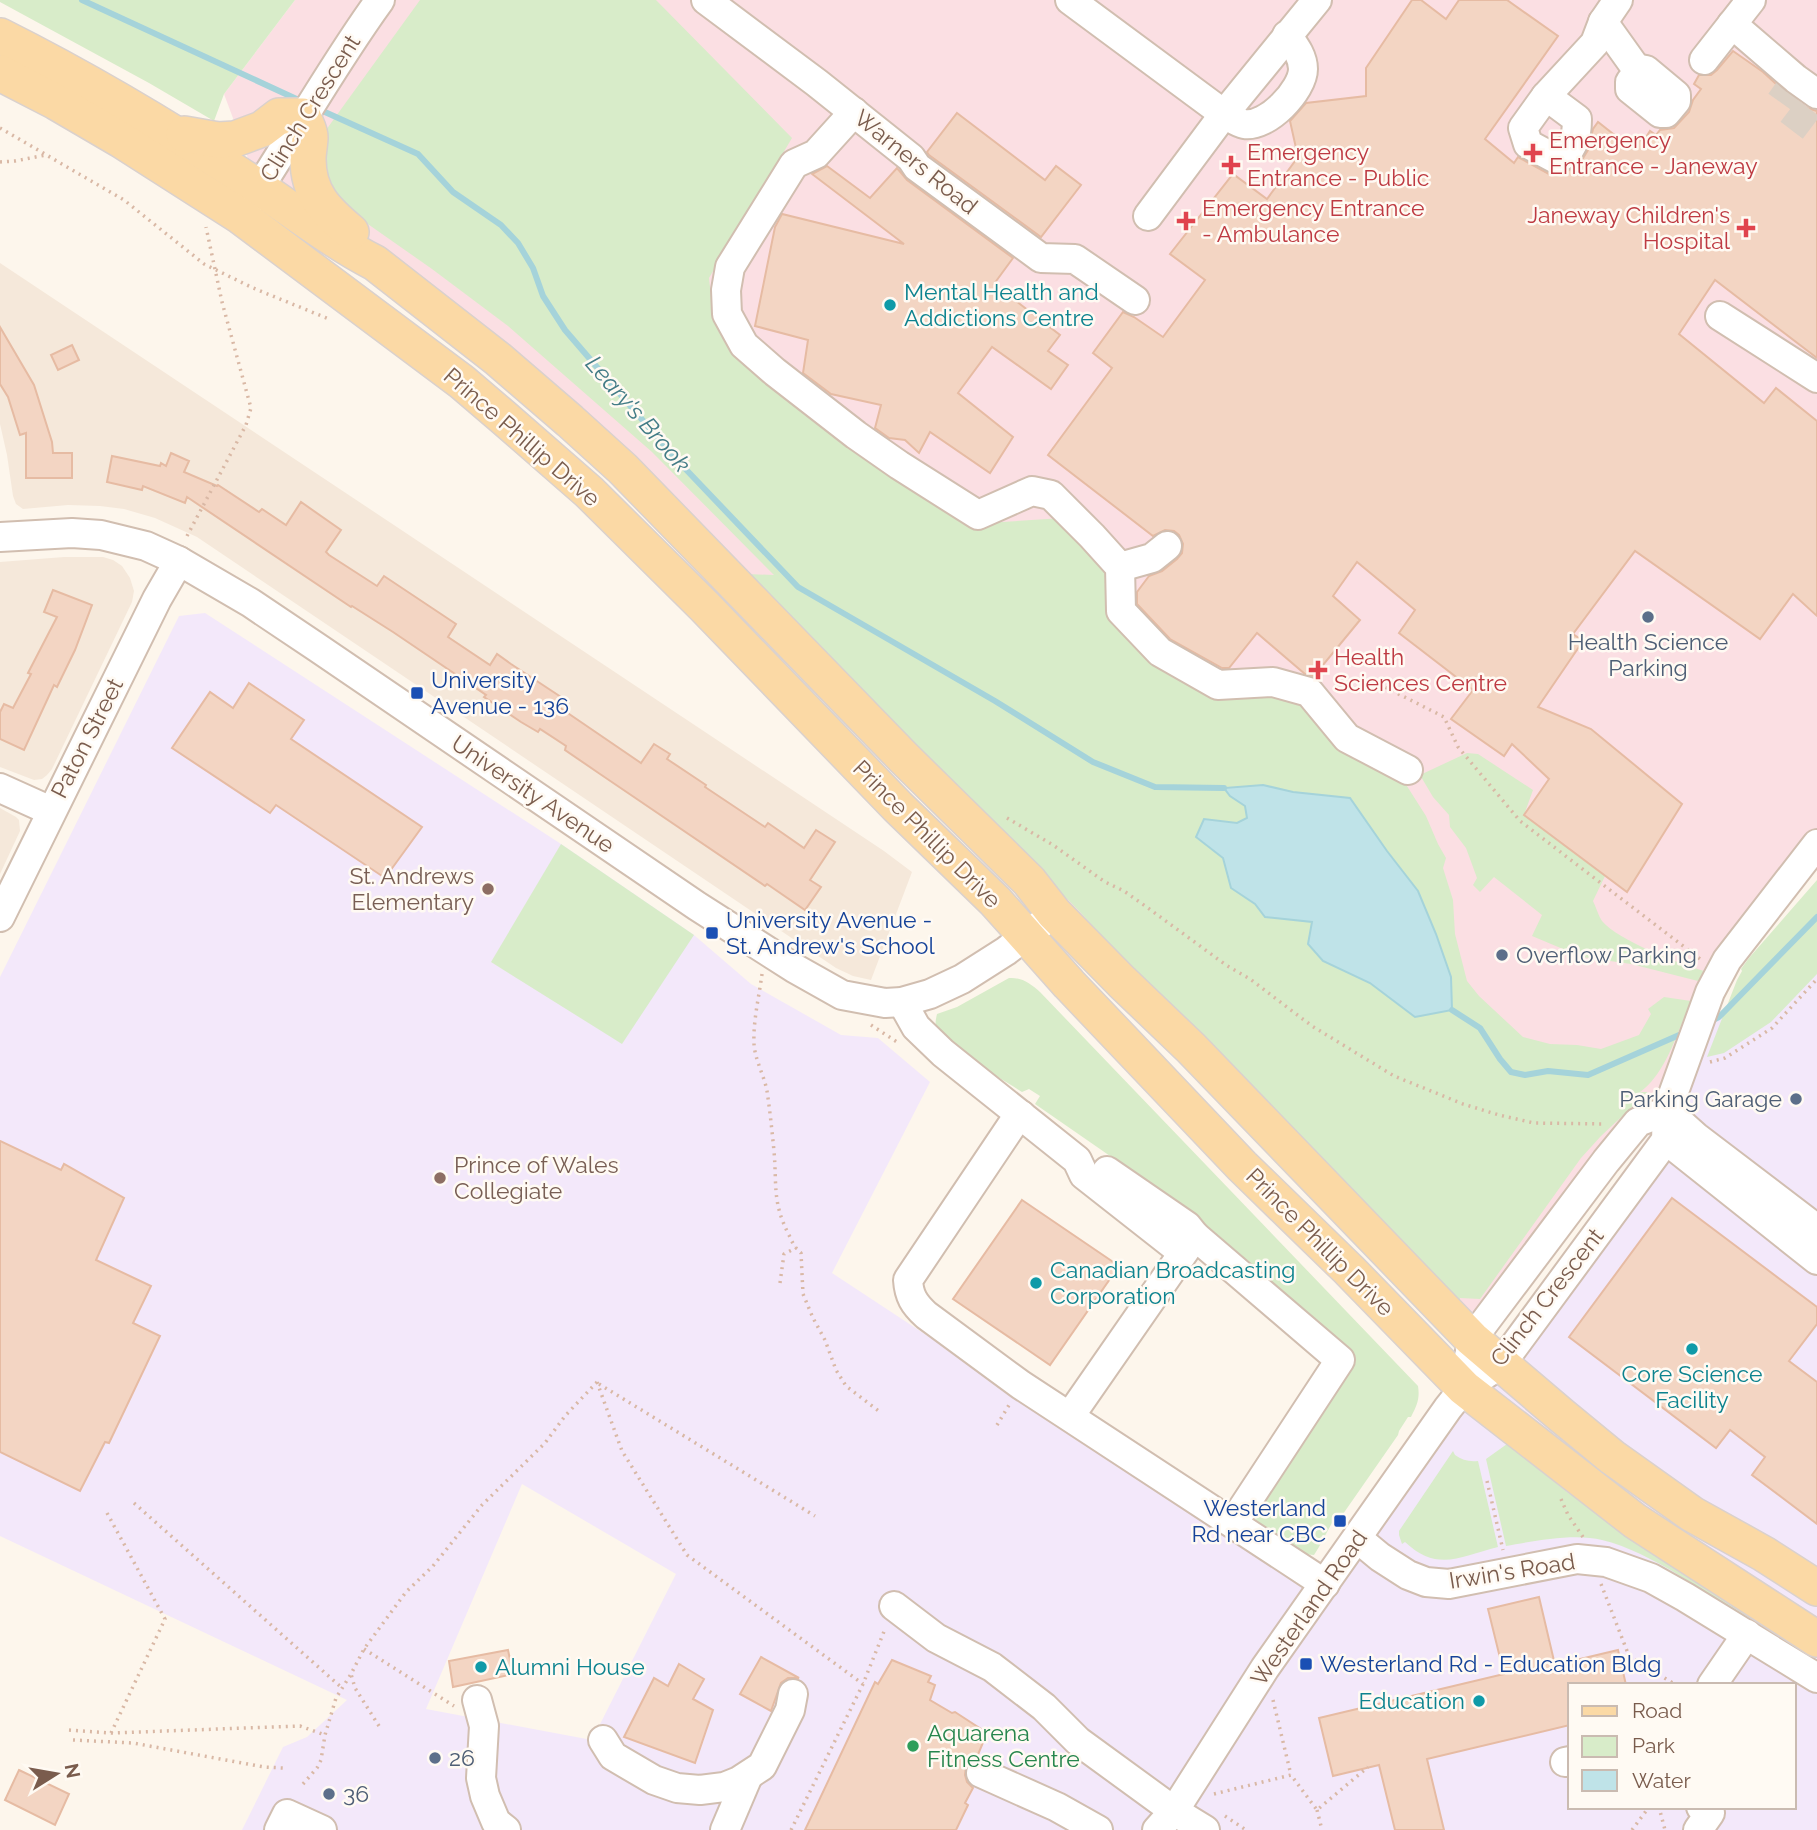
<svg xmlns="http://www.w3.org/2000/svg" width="1817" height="1830" viewBox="0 0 1817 1830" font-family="Raleway,sans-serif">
<rect width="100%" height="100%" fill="#fdf6ec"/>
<g fill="#f5e8da">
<path d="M0,263L884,851L912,872L871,980L853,976L836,968L197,537L155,518L124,509L100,506L68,505L23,509L16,504L13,496L7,455L0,424Z"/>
<path d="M64,557H103L113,560L122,566L130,578L134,591L132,602L52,769L47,775L42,779L34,780L0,767V562Z"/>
<path d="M0,808L16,817L19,820L20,831L0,874Z"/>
</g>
<path fill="#f3e8fa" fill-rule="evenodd" d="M205,613L561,844L694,935L751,984L841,1035L878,1038L930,1082L832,1273L1318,1593L1667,1111L1697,1028L1719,1017L1817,917V1830H242L283,1747L307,1737L347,1700L0,1536V977L179,616ZM522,1484L676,1574L592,1740L426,1709ZM1570,1685H1794V1807H1570Z"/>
<path fill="#fbdfe3" d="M295,0H1817V844L1727,960L1667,1111L1638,1122L1472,1339L656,501L259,188L224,94Z"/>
<g fill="#d8ecc9">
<path d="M0,0H295L224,94L214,121L149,83L0,2Z"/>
<path d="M420,0H656L792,138L709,278L714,322L770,378L972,524L1063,518L1102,560L1118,614L1173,678L1300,702L1398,772L1426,816L1438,844L1446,858L1443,868L1453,900L1455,934L1467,981L1479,996L1523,1037L1550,1044L1577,1045L1601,1049L1639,1035L1651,1014L1648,1009L1664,997L1691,1001C1678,1030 1666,1074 1640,1092H1648L1601,1136L1581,1158L1480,1299L1460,1298V1305L1169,1008L1079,911L747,574L774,575L652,452L508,326L432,269L335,201L322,179L326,130Z"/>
<path d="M1467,753L1478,754L1533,790L1524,815L1605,876L1593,901C1596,907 1598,915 1602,921C1617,940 1680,964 1704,971L1698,981L1631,964L1582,957L1532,936L1542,915L1494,877L1480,892L1473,885L1477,878L1466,848L1450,827L1449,815L1433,797L1420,775Z"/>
<path d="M561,844L694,935L622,1044L491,962Z"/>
<path d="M1817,880V974L1771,1022L1724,1053L1707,1057L1737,980L1742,971L1741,969L1749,958Z"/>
<path d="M1009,978C1022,977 1031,984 1040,992L1418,1386C1420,1399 1417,1405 1411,1417H1408L1399,1431L1398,1435L1343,1514L1337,1515C1328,1528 1323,1542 1314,1555L1304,1554L1261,1527C1253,1519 1253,1513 1257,1503L1356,1359L1162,1192L1035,1104L1040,1096L1029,1089L1022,1092C1002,1079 949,1048 938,1030C934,1024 936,1019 937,1014L957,1007Z"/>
<path d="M1507,1444L1567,1492L1614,1525L1748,1614L1753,1622C1708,1595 1652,1552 1602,1540C1575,1533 1533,1541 1506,1546L1486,1459Z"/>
<path d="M1453,1451L1455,1455C1462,1460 1469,1462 1478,1461L1498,1547C1461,1556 1438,1573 1405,1542L1402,1544L1399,1535V1531Z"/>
</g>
<path fill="#bfe3e8" stroke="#a5d3da" stroke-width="2" d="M1263,785L1293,792L1350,798L1387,851L1418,891L1436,934L1451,977L1452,1010L1415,1017L1370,983L1323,961L1308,944L1312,922L1265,917L1255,904L1231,888L1223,858L1196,837L1204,819L1237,823L1247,818L1245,806L1230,796L1224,788Z"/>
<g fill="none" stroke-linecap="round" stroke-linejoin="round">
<g stroke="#a5d3da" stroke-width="6">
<path d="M82,0L303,102"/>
<path d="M316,108L418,154L453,192L501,225L518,243L533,268L543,296L565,330L676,459L798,587L995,701L1093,762L1155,787L1224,788"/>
<path d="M1452,1010L1480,1028L1500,1059L1511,1072L1525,1075L1548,1071L1588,1075L1686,1032"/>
<path d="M1709,1022L1719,1017L1817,917"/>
</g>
</g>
<g fill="#f3d5c3" stroke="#e6bba3" stroke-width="2">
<path d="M1412,0H1421L1446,19L1459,0H1507L1558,36L1485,139L1514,163L1518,157L1549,174L1556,176L1563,174L1580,163L1588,150L1593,129L1598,122L1626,144L1629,140L1635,144L1639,139L1643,142L1650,131L1656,135L1660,130L1674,128L1689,112L1693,100L1701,89L1694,84L1699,75H1711L1717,70L1733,51L1763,72L1786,93L1807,108L1817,111V358L1715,280L1679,334L1764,403L1776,388L1817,421V616L1793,594L1760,639L1635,551L1573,634L1583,641L1538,707L1591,729L1682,804L1627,892L1524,815L1549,779L1512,744L1504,756L1451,719L1473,690L1399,633L1415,610L1357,562L1333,596L1360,620L1314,676L1305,674L1257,633L1229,668H1222L1170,639L1137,604V592L1149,576L1162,571L1177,559L1182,553L1183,544L1179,535L1174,531L1165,530L1153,536L1048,455L1112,368L1093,353L1123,312L1134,317L1163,337L1205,280L1170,254L1233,174L1267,199L1298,157L1290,121L1306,103L1366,96V68Z"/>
<path d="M957,113L1045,180L1056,166L1081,185L1041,237L929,155L927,152Z"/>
<path d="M827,166L870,198L897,168L907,180L1013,258L994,284L1060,335L1048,351L1068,365L1051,389L992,347L958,393L1013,437L990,473L930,432L919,453L905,440L889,438L875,428L881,405L831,394L803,373L808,340L755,326L775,227L782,214L904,244L812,174Z"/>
<path d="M0,327L34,385L52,442L53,453H72V478H26V433L20,435L8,397L0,384Z"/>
<path d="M72,345L79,360L58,370L51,355Z"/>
<path d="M171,453L189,461L184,472L217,486L218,485L259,512L262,509L286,525L301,502L341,530L326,552L329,555L377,586L384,576L456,624L448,637L490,665L497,654L511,664L561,697L556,705L641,763L654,744L670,754L667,759L706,785L705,787L765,827L768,823L804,848L816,830L835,842L810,880L821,887L805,910L767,884L765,886L600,774L565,750L566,746L540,729L538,732L521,722L484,697L486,695L393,632L352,606L351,607L187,497L185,503L143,486L142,490L107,482L112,456L160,466L161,463L166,466Z"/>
<path d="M53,590L92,605L75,650L57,687L54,685L24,750L0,739V712L4,704L13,708L31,674L28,673L57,617L44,612Z"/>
<path d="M249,683L304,720L291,739L422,827L385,878L276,805L270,813L172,748L210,692L233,708Z"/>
<path d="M0,1141L61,1170L64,1164L124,1198L96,1260L151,1286L133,1323L160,1336L109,1443L105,1442L80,1491L0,1452Z"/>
<path d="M1672,1198L1817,1307V1324L1789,1361L1817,1382V1524L1752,1475L1765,1457L1730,1430L1716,1448L1569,1337Z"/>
<path d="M1022,1200L1119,1266L1050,1365L953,1299Z"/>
<path d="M1539,1597L1555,1665L1618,1650L1626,1685H1570V1725L1427,1759L1444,1830H1395L1379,1765L1333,1776L1319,1718L1504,1674L1488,1609Z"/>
<path d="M508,1650L513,1674L453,1687L449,1661Z"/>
<path d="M761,1657L799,1678H788L781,1683L771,1711L740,1694Z"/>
<path d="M892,1660L931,1676L928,1682L935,1685L930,1700L952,1713L955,1712L987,1733L977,1757L971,1760L966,1767L965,1775L967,1782L973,1788L965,1803L968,1805L956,1830H805L875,1682L878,1684Z"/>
<path d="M679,1664L704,1679L693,1699L713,1710L695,1763L624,1737L654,1678L668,1686Z"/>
<path d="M19,1770L69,1794L55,1825L5,1800Z"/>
</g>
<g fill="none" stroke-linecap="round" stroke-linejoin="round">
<path stroke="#dcd0c4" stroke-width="28" stroke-dasharray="28 14" stroke-linecap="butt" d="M1796,79L1779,103L1817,132"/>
<defs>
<g id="minor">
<path d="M706,0L817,83L911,158L917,167L1041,258L1075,259L1135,300"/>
<path d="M1070,0L1224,114C1230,117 1238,123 1244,124C1267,128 1303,90 1303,69C1303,56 1294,45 1287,35"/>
<path d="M1603,22L1638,71"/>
<path d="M1732,24L1796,79L1817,94"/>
<path d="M1704,60L1751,0"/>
<path d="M1640,69L1646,70L1676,95V101L1666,113H1660L1630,89V82Z"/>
<path d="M1546,96L1577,119C1577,136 1574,152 1556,159L1528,144L1523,128Z"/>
<path d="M1546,96L1595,43L1603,22L1618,0"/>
<path d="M854,112L816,154L794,164L730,267L726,290L727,314L744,345L775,372L856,435L899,465L978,515L1032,491L1051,495L1092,536L1120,567L1121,611L1160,652L1218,685L1273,682L1309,692L1347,738L1408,770"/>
<path d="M248,205C293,137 332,66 380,0"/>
<path d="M1148,216L1224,114L1317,0"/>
<path d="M1720,316L1817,378"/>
<path d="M0,537L72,533L101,535L146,546L179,561L251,603L318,648L697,906L794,968L842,995L885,1003L902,1002L930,994L962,979L1006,951L1041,924"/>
<path d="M1120,567L1152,558L1167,546"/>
<path d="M0,788L51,811"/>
<path d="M0,917L157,599L179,561"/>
<path d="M902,1002L916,1027L943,1053L1077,1160L1084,1175L1182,1252"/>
<path d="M1667,1111L1696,1137L1817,1229"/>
<path d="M1021,1115L1012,1125L908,1280C909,1296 914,1304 926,1315L1021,1385L1325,1584"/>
<path d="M1666,1140L1817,1260"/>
<path d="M1107,1171L1187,1226L1195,1236"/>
<path d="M1464,1388L1472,1339L1606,1161L1638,1122L1667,1111"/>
<path d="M1070,1416L1195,1236L1340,1360L1233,1523"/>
<path d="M1357,1538L1380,1557L1408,1575L1426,1582L1449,1584L1577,1559L1606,1562L1651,1578L1685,1597L1817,1678"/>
<path d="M894,1606L936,1638L992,1667L1044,1707L1078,1741L1174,1811L1205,1830"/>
<path d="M1712,1685L1747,1634"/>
<path d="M477,1700L484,1726L481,1778L485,1796L496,1822L506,1830"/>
<path d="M603,1740L613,1756L654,1780L677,1788L700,1790L724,1787L739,1781L762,1766L790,1710L793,1694"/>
<path d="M1565,1762L1570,1761"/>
<path d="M981,1773L1057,1807L1098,1830"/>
<path d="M279,1830L287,1814L322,1830"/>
<path d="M725,1830L748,1776"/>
<path d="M1157,1830L1174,1811L1265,1668L1448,1408L1464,1388L1501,1364L1666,1140L1667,1111L1710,992L1727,960L1817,844"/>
<path d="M1698,1830L1710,1813L1701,1807"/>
</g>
<g id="major">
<path d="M0,36C90,81 175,132 258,187C297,213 334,242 375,263L498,359L570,421L623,469L903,757L1029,881L1054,913L1122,982L1191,1048L1472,1339L1561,1415L1612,1457L1692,1514L1764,1554L1817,1588"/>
<path d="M0,73L56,102L121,140L240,216L462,382L503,417L589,492L705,607L898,807L995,901L1069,984L1242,1166L1349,1270L1464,1388L1635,1521L1817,1639"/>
<path d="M184,134L218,140L235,139L262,129L279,116H303C305,123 310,130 310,137C310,144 308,152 308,159C308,194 326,211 351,232"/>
</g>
</defs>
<use href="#minor" stroke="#d1beb0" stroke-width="32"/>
<use href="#major" stroke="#dad1cd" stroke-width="38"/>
<g stroke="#d9b8a5" stroke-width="3.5" stroke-dasharray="2 5" stroke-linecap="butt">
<path d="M0,128L124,200L204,264L253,288L329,319"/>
<path d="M0,162L15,161L46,155"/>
<path d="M187,536L246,425L251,408L222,302L206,227"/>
<path d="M1373,681L1444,717L1458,747L1520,821L1700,959"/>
<path d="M1007,818L1053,845L1105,882L1124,891L1148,908L1226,965L1250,979L1312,1026L1394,1076L1463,1104L1499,1115L1534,1123L1605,1124"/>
<path d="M762,974C759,997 753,1021 754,1044C755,1060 764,1075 767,1091C770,1111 772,1131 774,1151C777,1186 772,1202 789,1235C792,1242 795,1248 801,1253L803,1294L813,1318L825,1340L836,1370L846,1386L880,1412"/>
<path d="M871,1025L897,1042"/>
<path d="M1710,1062L1725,1058L1772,1028L1817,979"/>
<path d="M780,1283L784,1254L796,1248"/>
<path d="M597,1382L622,1451L687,1555L863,1684"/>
<path d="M599,1384L815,1516"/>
<path d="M997,1425L1009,1405"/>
<path d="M1487,1481L1503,1550"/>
<path d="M1561,1499L1568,1515L1583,1537"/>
<path d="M134,1503L342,1688"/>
<path d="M107,1513L165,1619L111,1733"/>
<path d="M1601,1584L1629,1656L1676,1685"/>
<path d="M364,1649L454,1706"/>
<path d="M1273,1700L1291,1775"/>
<path d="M379,1726L355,1688L351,1674L364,1649L406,1592L433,1566L482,1505L545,1443L565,1416L597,1382"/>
<path d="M69,1730L111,1733L300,1726L325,1735"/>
<path d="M73,1740L133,1743L264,1767L283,1768"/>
<path d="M303,1784L317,1768L321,1760L325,1735L336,1698L351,1674"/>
<path d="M1214,1794L1291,1775L1317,1810L1368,1767"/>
<path d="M1657,1807L1660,1811L1665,1830"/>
<path d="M1317,1810L1322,1830"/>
<path d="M1225,1816L1246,1830"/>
<path d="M791,1830L863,1684L885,1629"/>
<path d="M1632,1830L1649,1807"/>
</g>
<use href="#minor" stroke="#fff" stroke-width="28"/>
<use href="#major" stroke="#fbd9a5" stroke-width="35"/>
</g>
<g fill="#e0444e" stroke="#fffaf3" stroke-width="2.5">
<path d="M1529.5 142.5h7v7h7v7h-7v7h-7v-7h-7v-7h7z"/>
<path d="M1227.5 154.5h7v7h7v7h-7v7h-7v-7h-7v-7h7z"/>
<path d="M1182.5 210.5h7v7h7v7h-7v7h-7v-7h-7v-7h7z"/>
<path d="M1742.5 217.5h7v7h7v7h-7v7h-7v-7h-7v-7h7z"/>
<path d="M1314.5 659.5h7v7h7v7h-7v7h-7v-7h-7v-7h7z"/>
</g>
<g fill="#0f9aa8" stroke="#fffaf3" stroke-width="2.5">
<circle cx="890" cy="305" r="7"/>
<circle cx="1036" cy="1283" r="7"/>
<circle cx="1692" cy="1349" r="7"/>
<circle cx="481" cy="1667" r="7"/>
<circle cx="1479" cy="1701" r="7"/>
</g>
<g fill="#5c6f8a" stroke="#fffaf3" stroke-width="2.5">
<circle cx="1648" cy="617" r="7"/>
<circle cx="1502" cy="955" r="7"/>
<circle cx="1796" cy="1099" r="7"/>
<circle cx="435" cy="1758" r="7"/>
<circle cx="329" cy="1794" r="7"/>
</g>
<g fill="#1a4fb4" stroke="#fffaf3" stroke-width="2.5">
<rect x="410" y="686" width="14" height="14" rx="3.5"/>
<rect x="705" y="926" width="14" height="14" rx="3.5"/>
<rect x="1333" y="1514" width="14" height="14" rx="3.5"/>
<rect x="1299" y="1657" width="14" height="14" rx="3.5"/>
</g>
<g fill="#8d6e63" stroke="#fffaf3" stroke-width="2.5">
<circle cx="488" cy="889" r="7"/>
<circle cx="440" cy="1178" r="7"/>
</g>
<circle fill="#2e9e5b" stroke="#fffaf3" stroke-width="2.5" cx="913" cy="1746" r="7"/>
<g text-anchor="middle" stroke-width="5" stroke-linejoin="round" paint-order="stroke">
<g font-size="23" fill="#7a5c4d" stroke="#fffaf3">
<text transform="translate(310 108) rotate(-58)" y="8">Clinch Crescent</text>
<text transform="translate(916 162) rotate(39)" y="8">Warners Road</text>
<text transform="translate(522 437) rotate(41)" y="8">Prince Phillip Drive</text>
<text transform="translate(87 738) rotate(-63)" y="8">Paton Street</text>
<text transform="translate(533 794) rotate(34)" y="8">University Avenue</text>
<text transform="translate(927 834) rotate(45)" y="8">Prince Phillip Drive</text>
<text transform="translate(1320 1242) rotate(45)" y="8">Prince Phillip Drive</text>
<text transform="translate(1547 1297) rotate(-52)" y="8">Clinch Crescent</text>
<text transform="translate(1512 1571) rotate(-9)" y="8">Irwin's Road</text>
<text transform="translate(1309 1608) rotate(-55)" y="8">Westerland Road</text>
</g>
<g font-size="23" fill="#be3a42" stroke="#fffaf3" text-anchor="start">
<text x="1549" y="148">Emergency<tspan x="1549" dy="26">Entrance - Janeway</tspan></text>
<text x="1247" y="160">Emergency<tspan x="1247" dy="26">Entrance - Public</tspan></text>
<text x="1202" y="216">Emergency Entrance<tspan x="1202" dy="26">- Ambulance</tspan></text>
<text x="1730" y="223" text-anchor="end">Janeway Children's<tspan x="1730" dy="26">Hospital</tspan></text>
<text x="1334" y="665">Health<tspan x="1334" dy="26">Sciences Centre</tspan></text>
</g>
<g font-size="23" fill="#0d838f" stroke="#fffaf3" text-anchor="start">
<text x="904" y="300">Mental Health and<tspan x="904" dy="26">Addictions Centre</tspan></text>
<text x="1050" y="1278">Canadian Broadcasting<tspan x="1050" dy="26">Corporation</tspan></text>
<text x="1692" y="1382" text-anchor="middle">Core Science<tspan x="1692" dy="26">Facility</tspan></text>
<text x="495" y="1675">Alumni House</text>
<text x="1465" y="1709" text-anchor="end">Education</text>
</g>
<g font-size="23" fill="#4e5e75" stroke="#fffaf3" text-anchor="start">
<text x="1648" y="650" text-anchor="middle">Health Science<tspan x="1648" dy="26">Parking</tspan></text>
<text x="1516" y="963">Overflow Parking</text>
<text x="1782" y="1107" text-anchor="end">Parking Garage</text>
<text x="449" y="1766">26</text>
<text x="343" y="1802">36</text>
</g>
<g font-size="23" fill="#164399" stroke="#fffaf3" text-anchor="start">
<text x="431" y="688">University<tspan x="431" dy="26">Avenue - 136</tspan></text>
<text x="726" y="928">University Avenue -<tspan x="726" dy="26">St. Andrew's School</tspan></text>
<text x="1326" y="1516" text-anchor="end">Westerland<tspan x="1326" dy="26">Rd near CBC</tspan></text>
<text x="1320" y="1672">Westerland Rd - Education Bldg</text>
</g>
<g font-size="23" fill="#785e54" stroke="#fffaf3" text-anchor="end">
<text x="474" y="884">St. Andrews<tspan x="474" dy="26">Elementary</tspan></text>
<text x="454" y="1173" text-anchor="start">Prince of Wales<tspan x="454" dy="26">Collegiate</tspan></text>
</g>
<g font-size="23" fill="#27864d" stroke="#fffaf3" text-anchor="start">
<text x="927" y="1741">Aquarena<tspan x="927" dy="26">Fitness Centre</tspan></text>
</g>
<g font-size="24" font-style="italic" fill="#437c86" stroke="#fffaf3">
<text transform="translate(638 414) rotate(49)" y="8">Leary's Brook</text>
</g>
</g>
<rect x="1568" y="1683" width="228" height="126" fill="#fffaf3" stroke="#cabbb1" stroke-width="2"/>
<rect x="1582" y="1706" width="35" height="10" fill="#fbd9a5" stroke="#cabbb1" stroke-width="2"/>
<text x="1632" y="1718" font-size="21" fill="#7a5c4d">Road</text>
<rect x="1582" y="1736" width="35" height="21" fill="#d8ecc9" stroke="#cabbb1" stroke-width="2"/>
<text x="1632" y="1753" font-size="21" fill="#7a5c4d">Park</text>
<rect x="1582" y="1770" width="35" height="21" fill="#bfe3e8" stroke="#cabbb1" stroke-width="2"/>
<text x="1632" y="1788" font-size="21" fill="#7a5c4d">Water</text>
<g transform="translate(56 1774) rotate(79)" stroke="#fffaf3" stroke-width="5" paint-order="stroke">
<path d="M0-5L12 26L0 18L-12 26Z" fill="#7a5c4d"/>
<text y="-10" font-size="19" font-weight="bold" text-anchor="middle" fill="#7a5c4d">N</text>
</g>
</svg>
